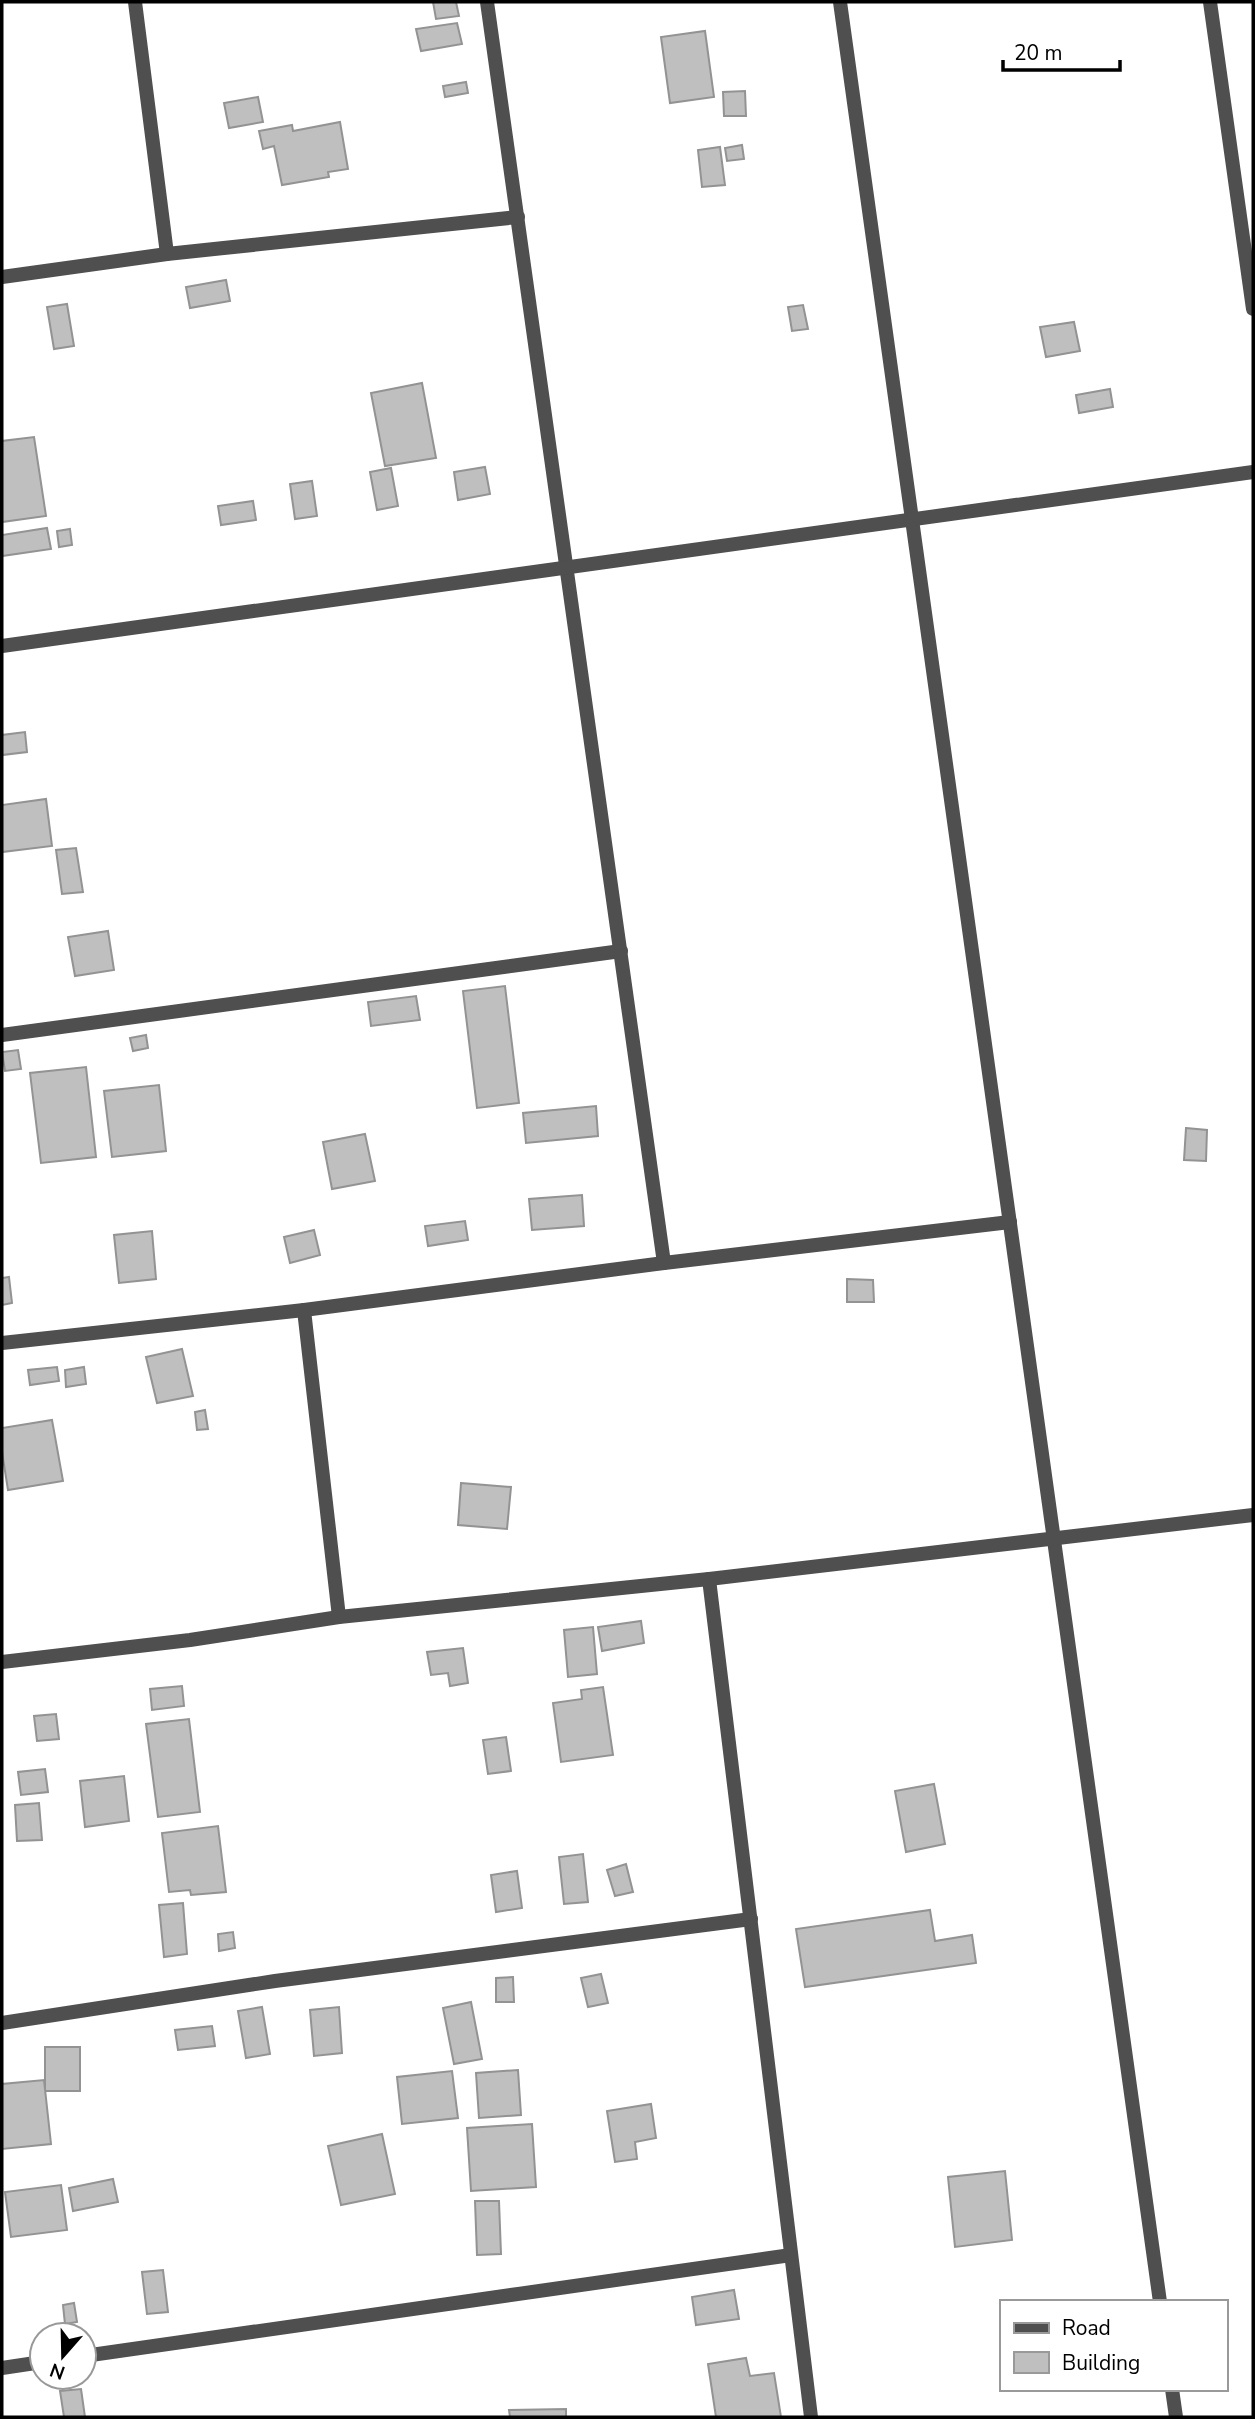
<svg xmlns="http://www.w3.org/2000/svg" width="1255" height="2419" viewBox="0 0 1255 2419" font-family="'Nunito Sans',sans-serif">
<rect width="100%" height="100%" fill="#fff"/>
<g fill="#bfbfbf" stroke="#939393" stroke-width="2">
<path d="M433,2H456L459,16L436,19Z"/>
<path d="M457,23L462,44L421,51L416,29Z"/>
<path d="M705,31L714,97L670,103L661,37Z"/>
<path d="M466,82L468,93L445,97L443,86Z"/>
<path d="M745,91L746,116H724L723,92Z"/>
<path d="M258,97L263,122L229,128L224,103Z"/>
<path d="M340,122L348,169L328,172L329,177L282,185L274,146L263,149L259,131L292,125L293,131Z"/>
<path d="M742,145L744,159L727,161L725,148Z"/>
<path d="M720,147L725,185L702,187L698,150Z"/>
<path d="M226,280L230,301L190,308L186,287Z"/>
<path d="M67,304L74,346L54,349L47,307Z"/>
<path d="M803,305L808,329L792,331L788,307Z"/>
<path d="M1074,322L1080,351L1046,357L1040,327Z"/>
<path d="M422,383L436,458L385,466L371,393Z"/>
<path d="M1110,389L1113,407L1079,413L1076,395Z"/>
<path d="M34,437L46,516L2,522V441Z"/>
<path d="M485,467L490,494L458,500L454,472Z"/>
<path d="M391,468L398,506L377,510L370,472Z"/>
<path d="M312,481L317,516L295,519L290,484Z"/>
<path d="M253,501L256,520L221,525L218,506Z"/>
<path d="M47,528L51,549L2,556V535Z"/>
<path d="M70,529L72,545L59,547L57,531Z"/>
<path d="M25,732L27,752L2,755V735Z"/>
<path d="M46,799L52,846L2,852V805Z"/>
<path d="M76,848L83,892L62,894L56,850Z"/>
<path d="M108,931L114,970L75,976L68,937Z"/>
<path d="M505,986L519,1103L477,1108L463,991Z"/>
<path d="M416,996L420,1020L371,1026L368,1002Z"/>
<path d="M146,1035L148,1048L133,1051L130,1038Z"/>
<path d="M18,1050L21,1069L5,1071L2,1052Z"/>
<path d="M86,1067L96,1157L41,1163L30,1073Z"/>
<path d="M159,1085L166,1151L112,1157L104,1091Z"/>
<path d="M596,1106L598,1136L526,1143L523,1113Z"/>
<path d="M1186,1128L1207,1130L1206,1161L1184,1160Z"/>
<path d="M365,1134L375,1181L332,1189L323,1142Z"/>
<path d="M582,1195L584,1226L532,1230L529,1199Z"/>
<path d="M465,1221L468,1240L428,1246L425,1226Z"/>
<path d="M314,1230L320,1255L290,1263L284,1237Z"/>
<path d="M152,1231L156,1279L119,1283L114,1235Z"/>
<path d="M9,1277L12,1303L2,1305V1278Z"/>
<path d="M847,1279L873,1280L874,1302H847Z"/>
<path d="M182,1349L193,1396L157,1403L146,1357Z"/>
<path d="M57,1367L59,1381L30,1385L28,1370Z"/>
<path d="M84,1367L86,1384L66,1387L65,1370Z"/>
<path d="M205,1410L208,1429L197,1430L195,1412Z"/>
<path d="M52,1420L63,1481L8,1490L2,1452V1428Z"/>
<path d="M461,1483L511,1487L507,1529L458,1525Z"/>
<path d="M641,1621L644,1643L602,1651L598,1627Z"/>
<path d="M593,1627L597,1674L568,1677L564,1630Z"/>
<path d="M463,1648L468,1683L450,1686L448,1673L431,1675L427,1652Z"/>
<path d="M182,1686L184,1706L152,1710L150,1689Z"/>
<path d="M603,1687L613,1755L561,1762L553,1703L582,1699L581,1690Z"/>
<path d="M56,1714L59,1739L37,1741L34,1716Z"/>
<path d="M189,1719L200,1812L158,1817L146,1724Z"/>
<path d="M506,1737L511,1771L488,1774L483,1740Z"/>
<path d="M45,1769L48,1792L21,1795L18,1772Z"/>
<path d="M124,1776L129,1821L85,1827L80,1781Z"/>
<path d="M934,1784L945,1844L906,1852L895,1791Z"/>
<path d="M39,1803L42,1840L17,1841L15,1805Z"/>
<path d="M218,1826L226,1892L191,1895L190,1890L169,1892L162,1833Z"/>
<path d="M583,1854L588,1902L564,1904L559,1857Z"/>
<path d="M626,1864L633,1892L615,1896L607,1870Z"/>
<path d="M517,1871L522,1908L496,1912L491,1875Z"/>
<path d="M183,1903L187,1954L164,1957L159,1905Z"/>
<path d="M930,1910L935,1941L972,1935L976,1963L805,1987L796,1929Z"/>
<path d="M233,1932L235,1948L219,1951L218,1934Z"/>
<path d="M601,1974L608,2003L588,2007L581,1978Z"/>
<path d="M513,1977L514,2002H496V1978Z"/>
<path d="M471,2002L482,2059L454,2064L443,2008Z"/>
<path d="M262,2007L270,2054L246,2058L238,2011Z"/>
<path d="M339,2007L342,2053L314,2056L310,2010Z"/>
<path d="M212,2026L215,2046L178,2050L175,2030Z"/>
<rect x="45" y="2047" width="35" height="44"/>
<path d="M518,2070L521,2115L479,2118L476,2073Z"/>
<path d="M452,2071L458,2118L402,2124L397,2077Z"/>
<path d="M44,2080L51,2144L2,2149V2084Z"/>
<path d="M651,2104L656,2138L635,2142L637,2159L615,2162L607,2111Z"/>
<path d="M532,2124L536,2187L471,2191L467,2128Z"/>
<path d="M382,2134L395,2194L341,2205L328,2146Z"/>
<path d="M1005,2171L1012,2240L955,2247L948,2177Z"/>
<path d="M113,2179L118,2202L73,2211L69,2188Z"/>
<path d="M61,2185L67,2230L11,2237L5,2192Z"/>
<path d="M475,2201H499L501,2254L477,2255Z"/>
<path d="M163,2270L168,2312L147,2314L142,2272Z"/>
<path d="M734,2290L739,2319L696,2325L692,2297Z"/>
<path d="M74,2303L77,2322L65,2324L63,2305Z"/>
<path d="M746,2358L750,2376L774,2373L781,2417H716L708,2364Z"/>
<path d="M81,2389L85,2417H64L60,2391Z"/>
<path d="M566,2409V2417H510L509,2410Z"/>
</g>
<g fill="none" stroke-linecap="round" stroke-linejoin="round">
<g stroke="#4f4f4f" stroke-width="14">
<path d="M135,2L167,254"/>
<path d="M487,2L664,1263"/>
<path d="M840,2L1160,2302"/>
<path d="M1210,2L1253,309"/>
<path d="M2,277L167,254L518,217"/>
<path d="M2,646L1253,472"/>
<path d="M2,1035L621,951"/>
<path d="M304,1310L339,1617"/>
<path d="M2,1343L304,1310L664,1263L1010,1222"/>
<path d="M709,1579L811,2417"/>
<path d="M2,1662L190,1640L339,1617L709,1579L1253,1515"/>
<path d="M2,2023L275,1981L751,1919"/>
<path d="M84,2356L791,2255"/>
<path d="M2,2368L42,2362"/>
<path d="M1172,2389L1176,2417"/>
</g>
</g>
<rect width="1255" height="2419" fill="none" stroke="#000000" stroke-width="7"/>
<rect x="1000" y="2300" width="228" height="91" fill="#ffffff" stroke="#999999" stroke-width="2"/>
<rect x="1014" y="2323" width="35" height="10" fill="#4f4f4f" stroke="#999999" stroke-width="2"/>
<text x="1062" y="2335" font-size="21" fill="#000000">Road</text>
<rect x="1014" y="2352" width="35" height="21" fill="#bfbfbf" stroke="#999999" stroke-width="2"/>
<text x="1062" y="2370" font-size="21" fill="#000000">Building</text>
<g transform="translate(63 2356) rotate(200)"><circle r="33" fill="#ffffff" stroke="#999999" stroke-width="2"/>
<path d="M0-5L12 26L0 18L-12 26Z" fill="#000000"/>
<text y="-10" font-size="19" font-weight="bold" text-anchor="middle" fill="#000000">N</text>
</g>
<path d="M1003 60v10h117v-10" fill="none" stroke="#000000" stroke-width="3.5"/>
<text x="1014" y="60" font-size="21" fill="#000000" stroke="#ffffff" stroke-width="5" paint-order="stroke">20 m</text>
</svg>
